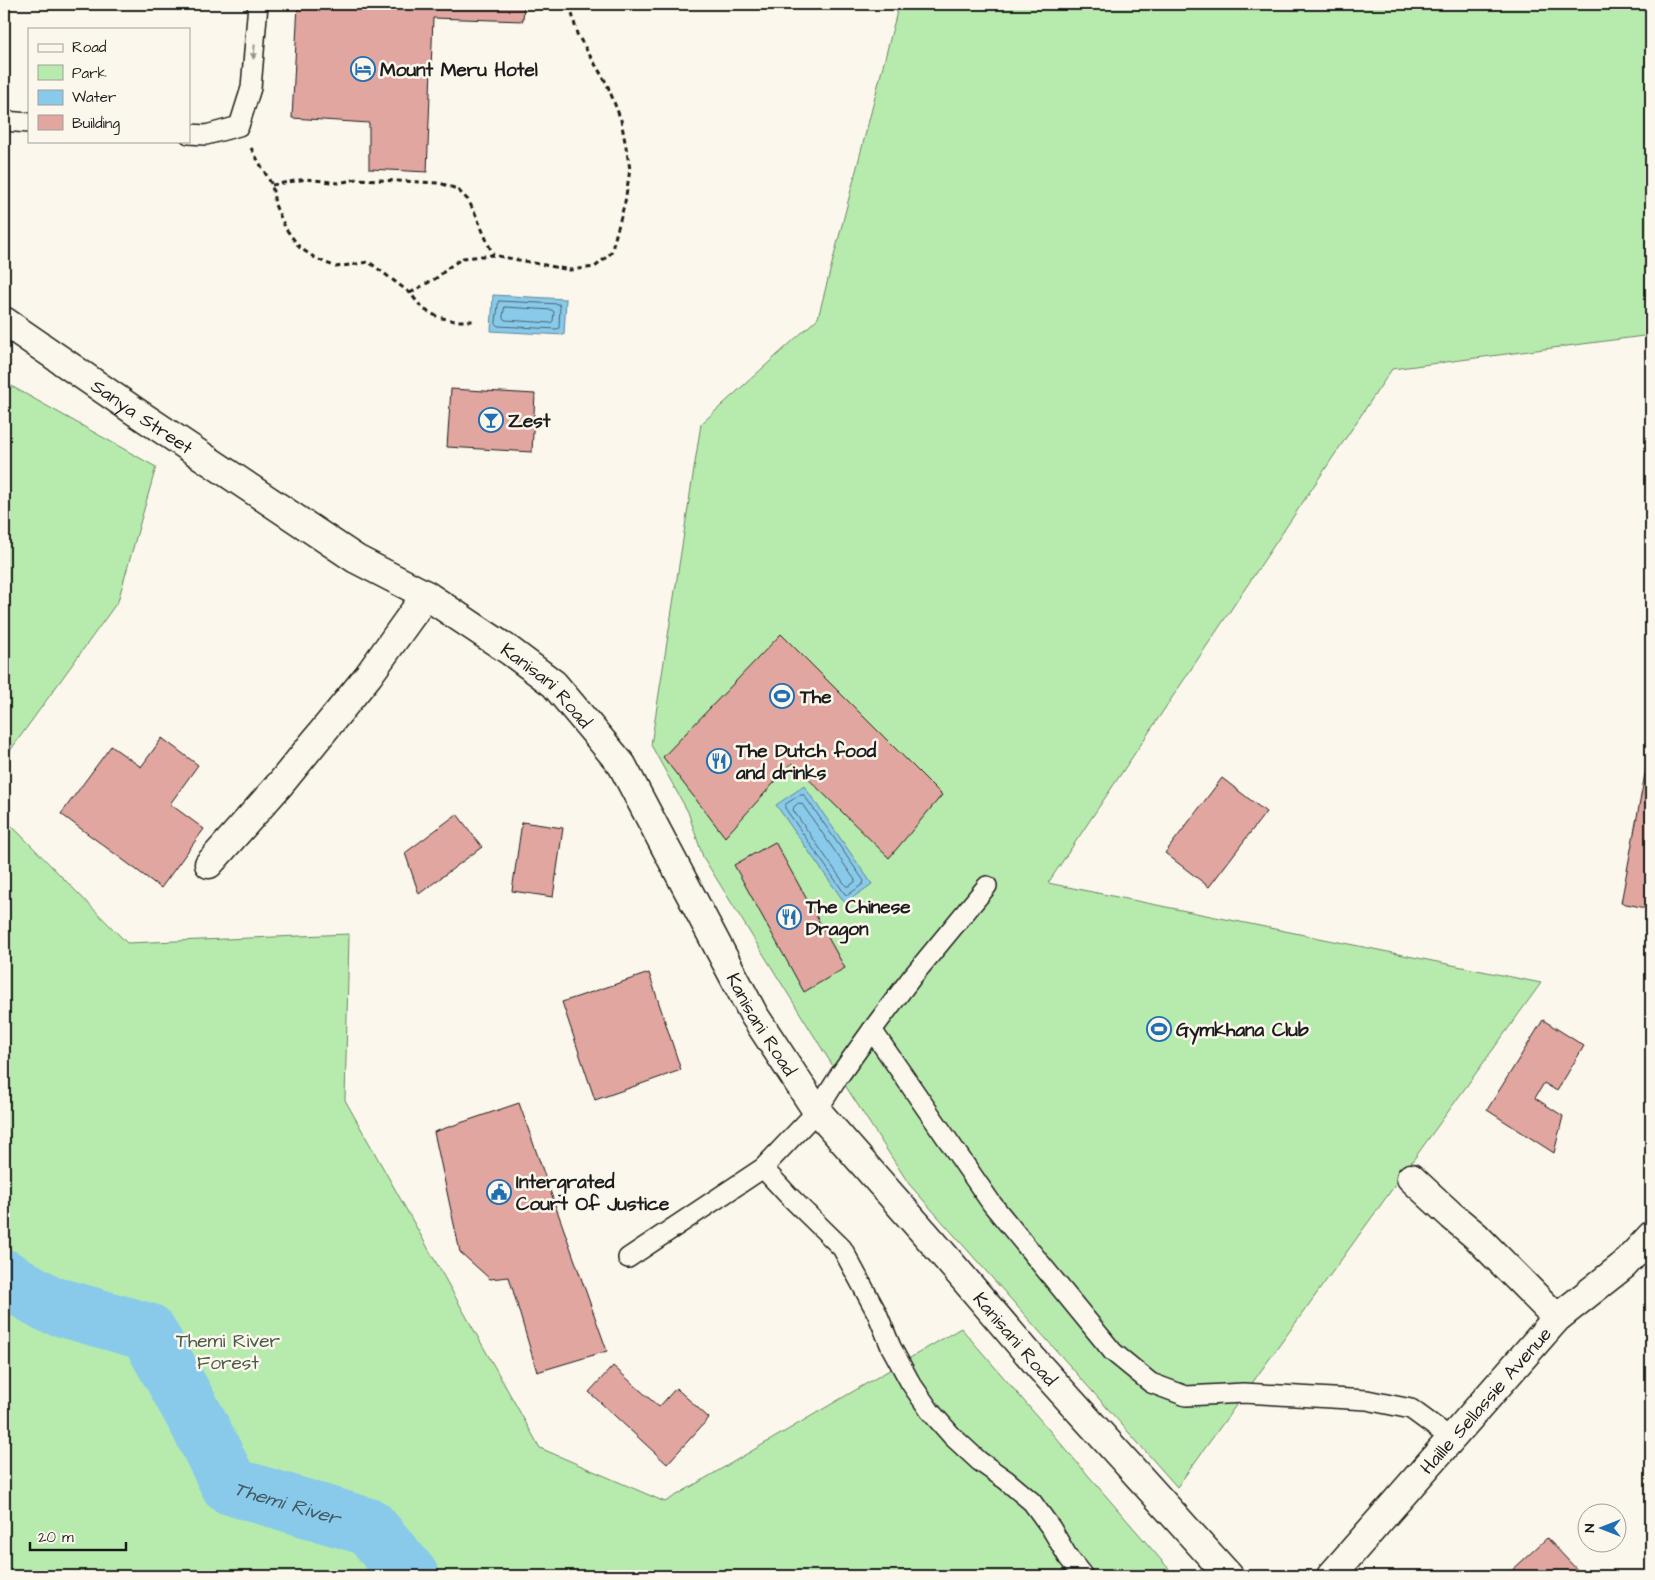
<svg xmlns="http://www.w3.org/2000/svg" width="1655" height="1580" viewBox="0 0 1655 1580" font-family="'Architects Daughter',sans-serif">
<rect width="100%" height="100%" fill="#fbf7ec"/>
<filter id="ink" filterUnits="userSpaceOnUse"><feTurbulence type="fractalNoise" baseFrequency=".02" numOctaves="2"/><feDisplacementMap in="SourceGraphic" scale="10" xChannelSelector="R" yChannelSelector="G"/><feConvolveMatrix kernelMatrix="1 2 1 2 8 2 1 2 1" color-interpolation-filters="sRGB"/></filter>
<g filter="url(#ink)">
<g fill="#b7ebad" stroke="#6a8464">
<path d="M899,4H1651V335L1392,369L1048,883L1541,983L1177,1487L909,1184L839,1076L703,857L688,812L651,745L701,424L818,318Z"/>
<path d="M4,382L156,467L118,601L4,759Z"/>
<path d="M4,818L127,943L349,934L345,1100L540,1448L665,1502L961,1328L1175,1576H4Z"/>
</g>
<g fill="#89caea" stroke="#5d8498">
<path d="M493,295L566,299L564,335L491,331Z"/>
<path d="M804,786L872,884L845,903L776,805Z"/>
</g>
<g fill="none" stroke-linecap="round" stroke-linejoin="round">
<g stroke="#48626e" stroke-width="1">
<path d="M499,301L559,304L560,306L559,328L557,329L498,326L496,324Z"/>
<path d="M505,307L552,310L554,312L553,321L551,323L505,320L503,318Z"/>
<path d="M800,795H804L864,881L863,884L848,895L845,894L785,808V805Z"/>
<path d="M799,803L802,804L855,880V882L849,886H846L793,810L794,807Z"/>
</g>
<path stroke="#89caea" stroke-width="58" id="s1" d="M4,1278L49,1304L148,1332L198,1422L230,1486L369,1527L410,1576"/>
</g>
<g fill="#e0a69f" stroke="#1c1c1c">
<path d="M298,4H524L523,21L433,18L427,172L369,169V123L292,118Z"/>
<path d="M451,389L535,394L532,452L447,447Z"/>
<path d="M781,634L942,795L889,858L792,763L725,837L663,757Z"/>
<path d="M162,738L198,765L170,804L204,829L161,888L61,814L111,746L141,767Z"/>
<path d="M1651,742V909L1621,903Z"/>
<path d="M1222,778L1266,812L1209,887L1165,853Z"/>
<path d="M457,814L482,847L419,894L405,853Z"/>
<path d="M522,822L563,828L553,897L512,891Z"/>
<path d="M775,842L845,968L804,992L734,865Z"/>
<path d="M649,973L681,1070L595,1100L562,1002Z"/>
<path d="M1543,1020L1584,1046L1557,1091L1544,1083L1535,1098L1563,1116L1554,1153L1487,1110Z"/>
<path d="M519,1103L607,1351L537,1372L509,1277L490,1279L460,1252L434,1132Z"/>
<path d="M613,1366L659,1407L676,1388L709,1418L667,1464L589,1392Z"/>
<path d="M1547,1538L1583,1576H1506Z"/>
</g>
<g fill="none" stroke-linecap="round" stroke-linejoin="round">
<defs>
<g id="lane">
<path d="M4,121L29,123"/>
<path d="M189,134L206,135L239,126L251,88L258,4"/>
<path d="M872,1030L992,1204L1113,1352L1151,1383L1186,1396L1244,1393L1367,1400L1411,1409L1452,1439"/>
<path d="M763,1168L788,1195L842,1248L877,1313L891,1347L910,1382L930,1411L953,1437L979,1461L1006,1480L1032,1502L1051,1528L1068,1557L1083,1576"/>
<path d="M628,1258L763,1168L817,1111L839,1076L872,1030L912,977L987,886"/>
</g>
<g id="street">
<path id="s2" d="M4,321L136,412L356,559L426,595L510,651L554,684L622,765L754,1015L817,1111L936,1246L1038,1365L1229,1576"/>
<path d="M209,864L281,783L368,676L426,595"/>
<path d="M1411,1178L1452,1216L1476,1236L1557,1318"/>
<path id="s3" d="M1331,1576L1557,1318L1624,1265L1651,1236"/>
</g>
</defs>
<use href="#lane" stroke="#1c1c1c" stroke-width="22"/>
<use href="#street" stroke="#1c1c1c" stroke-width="31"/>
<g stroke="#1c1c1c" stroke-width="3" stroke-dasharray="5 4" stroke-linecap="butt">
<path d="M251,148L272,185L275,205L286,229L300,248L317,259L336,267L369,262L410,293L423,309L438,317L455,321H474"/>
<path d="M272,185L306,179L339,183L357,179L440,183L457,189L468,200L475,213L493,255"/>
<path d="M410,293L438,277L449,267L463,258L493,255L570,270L595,267L611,253L625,202L630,169L621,120L607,84L577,34L571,9L572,4"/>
</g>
<use href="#lane" stroke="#fbf7ec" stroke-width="19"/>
<use href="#street" stroke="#fbf7ec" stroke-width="28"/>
</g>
<defs><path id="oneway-solid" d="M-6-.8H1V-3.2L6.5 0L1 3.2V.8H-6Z" transform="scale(1.25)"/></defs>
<use fill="#97948e" href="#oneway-solid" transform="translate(254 52) rotate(95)"/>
</g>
<defs>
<symbol id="hotel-ring" viewBox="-11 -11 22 22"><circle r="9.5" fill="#fbf7ec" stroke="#1f6fb2" stroke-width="1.5"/><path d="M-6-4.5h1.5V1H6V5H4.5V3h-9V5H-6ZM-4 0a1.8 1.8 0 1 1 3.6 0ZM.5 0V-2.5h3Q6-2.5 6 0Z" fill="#1f6fb2"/></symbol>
<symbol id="bar-ring" viewBox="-11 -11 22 22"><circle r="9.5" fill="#fbf7ec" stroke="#1f6fb2" stroke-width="1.5"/><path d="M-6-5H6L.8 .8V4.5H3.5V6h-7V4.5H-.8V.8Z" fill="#1f6fb2"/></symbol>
<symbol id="stadium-ring" viewBox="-11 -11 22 22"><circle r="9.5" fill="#fbf7ec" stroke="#1f6fb2" stroke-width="1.5"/><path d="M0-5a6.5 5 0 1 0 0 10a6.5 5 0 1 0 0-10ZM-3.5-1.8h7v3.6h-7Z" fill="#1f6fb2"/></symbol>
<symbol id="restaurant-ring" viewBox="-11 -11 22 22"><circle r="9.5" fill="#fbf7ec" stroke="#1f6fb2" stroke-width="1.5"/><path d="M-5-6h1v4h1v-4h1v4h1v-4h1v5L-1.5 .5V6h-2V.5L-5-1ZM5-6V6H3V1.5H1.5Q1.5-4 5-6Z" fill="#1f6fb2"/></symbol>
<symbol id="civic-ring" viewBox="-11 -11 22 22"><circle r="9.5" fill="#fbf7ec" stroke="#1f6fb2" stroke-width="1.5"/><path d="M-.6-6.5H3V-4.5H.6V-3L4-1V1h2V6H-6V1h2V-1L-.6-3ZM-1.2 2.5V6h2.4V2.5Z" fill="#1f6fb2"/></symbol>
</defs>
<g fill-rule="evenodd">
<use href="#hotel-ring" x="349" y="55" width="28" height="28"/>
<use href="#bar-ring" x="477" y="406" width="28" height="28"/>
<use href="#stadium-ring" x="768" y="682" width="28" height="28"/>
<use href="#restaurant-ring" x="705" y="747" width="28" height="28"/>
<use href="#restaurant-ring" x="775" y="903" width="28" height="28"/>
<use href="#stadium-ring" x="1145" y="1015" width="28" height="28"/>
<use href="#civic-ring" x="485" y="1178" width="28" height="28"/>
</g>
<g text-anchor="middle" stroke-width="5" stroke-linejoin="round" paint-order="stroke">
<g font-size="19" font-weight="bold" fill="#1c1c1c" stroke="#fbf7ec" text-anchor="start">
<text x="380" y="76">Mount Meru Hotel</text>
<text x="508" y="427">Zest</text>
<text x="800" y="703">The</text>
<text x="736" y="757">The Dutch food<tspan x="736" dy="22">and drinks</tspan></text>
<text x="806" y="913">The Chinese<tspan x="806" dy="22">Dragon</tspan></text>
<text x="1176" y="1036">Gymkhana Club</text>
<text x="516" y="1188">Intergrated<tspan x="516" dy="22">Court Of Justice</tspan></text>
</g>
<g font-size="19" fill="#1c1c1c" stroke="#fbf7ec">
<text dy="7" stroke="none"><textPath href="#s2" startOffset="168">Sanya Street</textPath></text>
<text dy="7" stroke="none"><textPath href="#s2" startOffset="655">Kanisani Road</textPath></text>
<text dy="7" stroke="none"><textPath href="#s2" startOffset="1060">Kanisani Road</textPath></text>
<text dy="7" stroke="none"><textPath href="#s2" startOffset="1465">Kanisani Road</textPath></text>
<text dy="7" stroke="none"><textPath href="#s3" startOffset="234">Haille Sellassie Avenue</textPath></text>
</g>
<g font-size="19" fill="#4a5a48" stroke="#fbf7ec">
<text x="228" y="1347">Themi River<tspan x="228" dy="22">Forest</tspan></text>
</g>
<g font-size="20" font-style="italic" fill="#425964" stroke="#fbf7ec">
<text dy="7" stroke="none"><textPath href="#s1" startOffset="389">Themi River</textPath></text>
</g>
</g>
<rect width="1655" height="1580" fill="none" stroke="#fbf7ec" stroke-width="20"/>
<rect x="10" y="10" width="1635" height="1560" fill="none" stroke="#1c1c1c" stroke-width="2" filter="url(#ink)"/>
<rect x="28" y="28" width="162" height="115" fill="#fbf7ec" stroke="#a29f99"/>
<rect x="38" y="44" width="25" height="8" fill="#fbf7ec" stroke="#a29f99"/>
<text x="72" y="52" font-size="15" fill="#1c1c1c">Road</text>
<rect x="38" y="65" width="25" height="15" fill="#b7ebad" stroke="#a29f99"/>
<text x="72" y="78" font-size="15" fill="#1c1c1c">Park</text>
<rect x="38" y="90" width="25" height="15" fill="#89caea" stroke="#a29f99"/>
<text x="72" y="102" font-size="15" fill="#1c1c1c">Water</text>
<rect x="38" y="115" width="25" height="15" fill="#e0a69f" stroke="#a29f99"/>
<text x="72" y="128" font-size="15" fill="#1c1c1c">Building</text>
<g transform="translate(1602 1528) rotate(270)"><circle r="24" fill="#fbf7ec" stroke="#a29f99"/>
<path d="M0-4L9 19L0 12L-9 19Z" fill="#1f6fb2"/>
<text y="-8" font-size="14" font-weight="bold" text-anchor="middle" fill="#1c1c1c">N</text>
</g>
<path d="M30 1542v8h96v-8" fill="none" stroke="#1c1c1c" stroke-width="2.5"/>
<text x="38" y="1542" font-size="15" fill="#1c1c1c" stroke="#fbf7ec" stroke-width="4" paint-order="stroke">20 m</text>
</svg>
